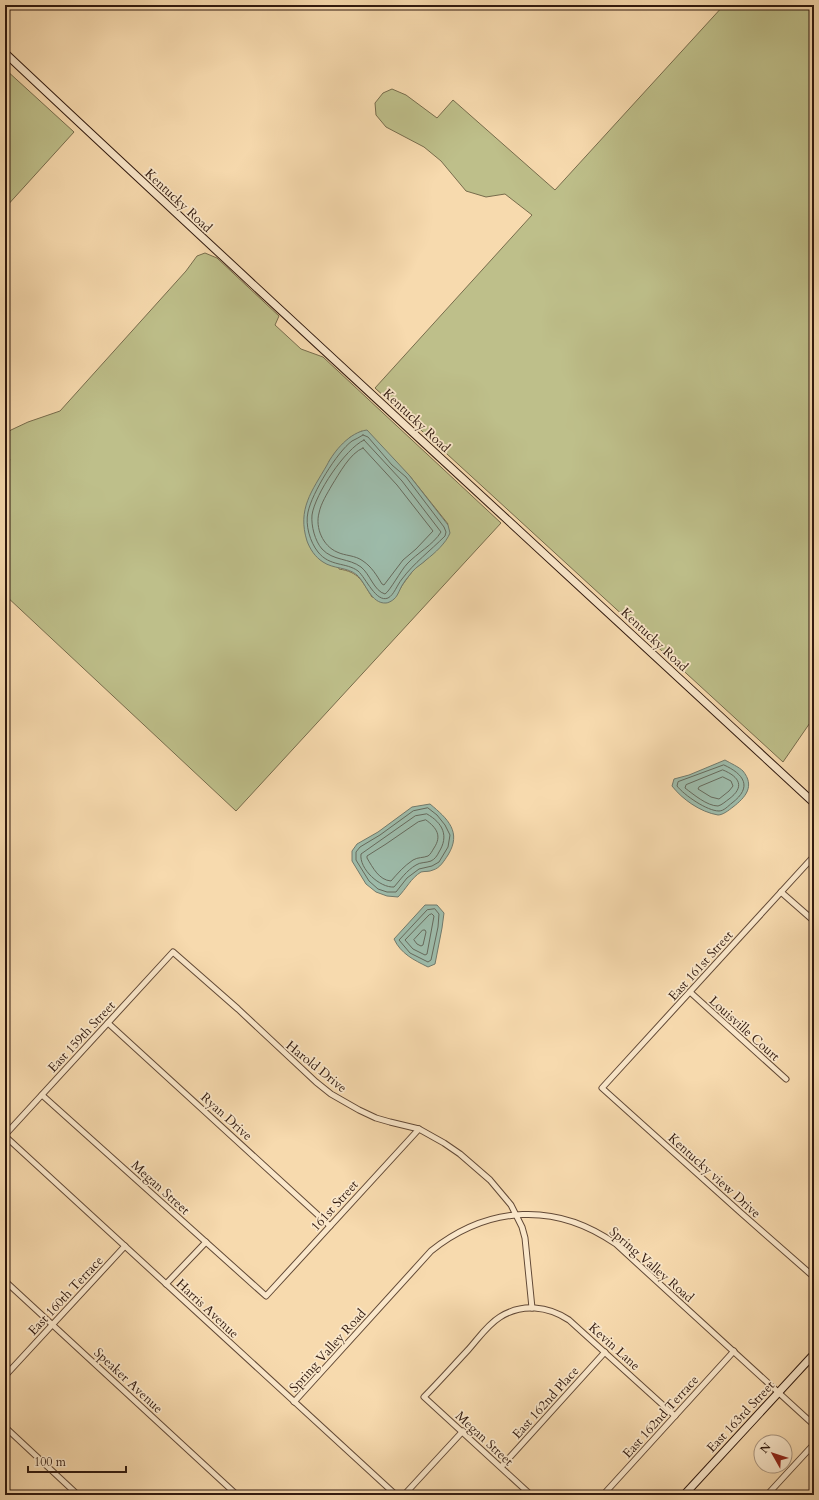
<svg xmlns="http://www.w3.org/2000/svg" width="819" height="1500" viewBox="0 0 819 1500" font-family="Cardo,serif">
<rect width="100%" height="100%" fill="#f7daae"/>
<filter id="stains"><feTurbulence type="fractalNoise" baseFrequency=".005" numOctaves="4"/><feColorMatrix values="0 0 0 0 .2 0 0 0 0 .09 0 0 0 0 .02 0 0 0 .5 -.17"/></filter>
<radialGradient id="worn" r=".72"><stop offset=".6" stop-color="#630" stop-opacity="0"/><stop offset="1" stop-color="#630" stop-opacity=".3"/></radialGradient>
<g fill="#bebf8a" stroke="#776c4c" fill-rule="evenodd">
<path d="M724,5H814V717L783,762L375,388L532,215L505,194L486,197L466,191L441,161L424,147L386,127L376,115L375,103L383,93L392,89L406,95L437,118L453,100L555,190Z"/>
<path d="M5,69L74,132L5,208Z"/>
<path d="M205,253L217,258L279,316L275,325L301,349L323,357L501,523L236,811L5,595V466L10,460L5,451V435L11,430L28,422L60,411L186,271L197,256ZM362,431L409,475L448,524L426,560L414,569L403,584L394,599L372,597C362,581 359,572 339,569L329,461L349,438Z"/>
</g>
<g fill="#9dbbaa" stroke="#717a6c">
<path d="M367,430L409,475L448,525L450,533C446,543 435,553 426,560C422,564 416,567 412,572C409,576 406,579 403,584C400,588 398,596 394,599C392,601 388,603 386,603C371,604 366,583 357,575C348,567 333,569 323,562C315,557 310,549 307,541C297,509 312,491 327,465C334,451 350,432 367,430Z"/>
<path d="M725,760C730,763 739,767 743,771C755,786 746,797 733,807C729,810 723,815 718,815C700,812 682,799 672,786L674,779L689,775Z"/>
<path d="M430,804C448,819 462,832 448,855C444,861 440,868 433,870C429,872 425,871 421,872C411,878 406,889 398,897L387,896L376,892L366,884L352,861V851L357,844L378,832L412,807Z"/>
<path d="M425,905H437L444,913L442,928L435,964L428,967C414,960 401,954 394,939Z"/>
</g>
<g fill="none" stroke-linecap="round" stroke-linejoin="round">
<g stroke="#666a5c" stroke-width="1">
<path d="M363,435L368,437L392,465L406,477L444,527L446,532L445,536C430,551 414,563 402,579C397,585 394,595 388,598C376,603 366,578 358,571C346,562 330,567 318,552C310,542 305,525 308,512C312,493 337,452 352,441C356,439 360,437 363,435Z"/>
<path d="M364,440L402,481L441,532C433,545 417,553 407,564C401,570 390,591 385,594C374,591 370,574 361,567C349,558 333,561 322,549C315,541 311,526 312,515C315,494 345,449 364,440Z"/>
<path d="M363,448L397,485L433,531L416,549L403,560L384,585L382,584C377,576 372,567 363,561C355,555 345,556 337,552C323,546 315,528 319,513C321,503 327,494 332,485C339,474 350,453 363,448Z"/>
<path d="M724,765C744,774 753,787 732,803C728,806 724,811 719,811C707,811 684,795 677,786L678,782Z"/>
<path d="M723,770C740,777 745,787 729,799C726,801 722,805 718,806C707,806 693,794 685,788L686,785Z"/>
<path d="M723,777L731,781L733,786L729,791L719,799L711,797L698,789L699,787Z"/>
<path d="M428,808L437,815L445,825L450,835L448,847L439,862L432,866L419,869L407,878L396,892H387L378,889L369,881L356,860V852L360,847L380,835L413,811Z"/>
<path d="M427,814C443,823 449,836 439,852C437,856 435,859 431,861C426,863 420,862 416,865C406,871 401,879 394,887C380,888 359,869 361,854L415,816Z"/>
<path d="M426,820C437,828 442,836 434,848C432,851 431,854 428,856C423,858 418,857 413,860C404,866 398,873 391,881C379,880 373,868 367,858V856L386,844L418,822Z"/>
<path d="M435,909L439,914L438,927L431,960L428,962L410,953L399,940L427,910Z"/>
<path d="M432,914L434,916L427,954L425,955L413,949L405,940L429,915Z"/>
<path d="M423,930H425L426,932L423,945L421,946L417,944L414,940Z"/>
</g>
<defs>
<g id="street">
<path d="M814,856L602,1088L740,1212L814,1277"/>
<path d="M781,892L814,921"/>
<path d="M690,992L786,1079"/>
<path d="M108,1023L330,1226"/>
<path d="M42,1095L266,1296L419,1129"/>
<path d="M5,1135L173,952L238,1009L316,1082L331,1094L359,1110L376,1118L390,1122L419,1129L444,1143L460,1154L490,1180L511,1205L522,1227L525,1238L532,1308"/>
<path d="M5,1136L396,1495"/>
<path d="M5,1281L237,1495"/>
<path d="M166,1284L206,1242"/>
<path d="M5,1376L125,1246"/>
<path d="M294,1402L431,1251C489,1205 556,1202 616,1244L814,1425"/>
<path d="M5,1427L78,1495"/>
<path d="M501,1467L605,1352"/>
<path d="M404,1495L463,1431"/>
<path d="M531,1495L424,1397C439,1382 453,1366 468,1350C478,1339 487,1325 500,1317C522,1303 548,1306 569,1320L675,1416"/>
<path d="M603,1495L734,1351"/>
<path d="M767,1495L814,1444"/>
</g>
<g id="secondary">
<path d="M5,53C273,305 544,553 814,803"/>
<path d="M684,1495L814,1354"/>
</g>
</defs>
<use href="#street" stroke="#624936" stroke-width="7"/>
<use href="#secondary" stroke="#30190e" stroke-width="9"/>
<use href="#street" stroke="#fae7ca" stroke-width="5"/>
<use href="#secondary" stroke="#fae7ca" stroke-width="7"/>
</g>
<g text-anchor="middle" stroke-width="3.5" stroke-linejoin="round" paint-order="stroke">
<g font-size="13" fill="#30190e" stroke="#fae7ca">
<text transform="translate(179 200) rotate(43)" y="5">Kentucky Road</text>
<text transform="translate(417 420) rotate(43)" y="5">Kentucky Road</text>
<text transform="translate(655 639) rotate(43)" y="5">Kentucky Road</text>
<text transform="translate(700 965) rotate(-48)" y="5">East 161st Street</text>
<text transform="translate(745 1028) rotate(42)" y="5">Louisville Court</text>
<text transform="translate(81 1036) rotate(-47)" y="5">East 159th Street</text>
<text transform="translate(317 1066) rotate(39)" y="5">Harold Drive</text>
<text transform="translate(227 1116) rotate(42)" y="5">Ryan Drive</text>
<text transform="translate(715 1175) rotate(42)" y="5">Kentucky view Drive</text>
<text transform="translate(161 1187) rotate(42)" y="5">Megan Street</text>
<text transform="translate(334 1205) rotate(-48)" y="5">161st Street</text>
<text transform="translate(652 1264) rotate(41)" y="5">Spring Valley Road</text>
<text transform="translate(65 1295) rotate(-47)" y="5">East 160th Terrace</text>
<text transform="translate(208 1308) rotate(43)" y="5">Harris Avenue</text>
<text transform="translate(615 1346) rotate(42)" y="5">Kevin Lane</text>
<text transform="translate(327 1350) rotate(-48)" y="5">Spring Valley Road</text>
<text transform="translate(129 1380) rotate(43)" y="5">Speaker Avenue</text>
<text transform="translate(545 1402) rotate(-48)" y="5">East 162nd Place</text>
<text transform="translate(660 1416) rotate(-48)" y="5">East 162nd Terrace</text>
<text transform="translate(740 1416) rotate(-47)" y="5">East 163rd Street</text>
<text transform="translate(485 1438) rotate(43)" y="5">Megan Street</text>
</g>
</g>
<rect width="819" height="1500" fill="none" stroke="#f7daae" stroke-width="20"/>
<rect x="6" y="6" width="807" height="1488" fill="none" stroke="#30190e" stroke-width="2"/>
<rect x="10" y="10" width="799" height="1480" fill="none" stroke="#30190e"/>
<g transform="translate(773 1454) rotate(309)"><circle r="19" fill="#fae7ca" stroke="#a9957f"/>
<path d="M0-3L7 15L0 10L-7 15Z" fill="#8f2418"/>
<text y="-6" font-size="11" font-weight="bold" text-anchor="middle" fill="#30190e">N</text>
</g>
<path d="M28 1466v6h98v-6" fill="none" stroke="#30190e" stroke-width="2"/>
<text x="34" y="1466" font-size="12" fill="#30190e" stroke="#fae7ca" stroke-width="3" paint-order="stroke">100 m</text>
<rect width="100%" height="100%" filter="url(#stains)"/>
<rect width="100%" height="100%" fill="url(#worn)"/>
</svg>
